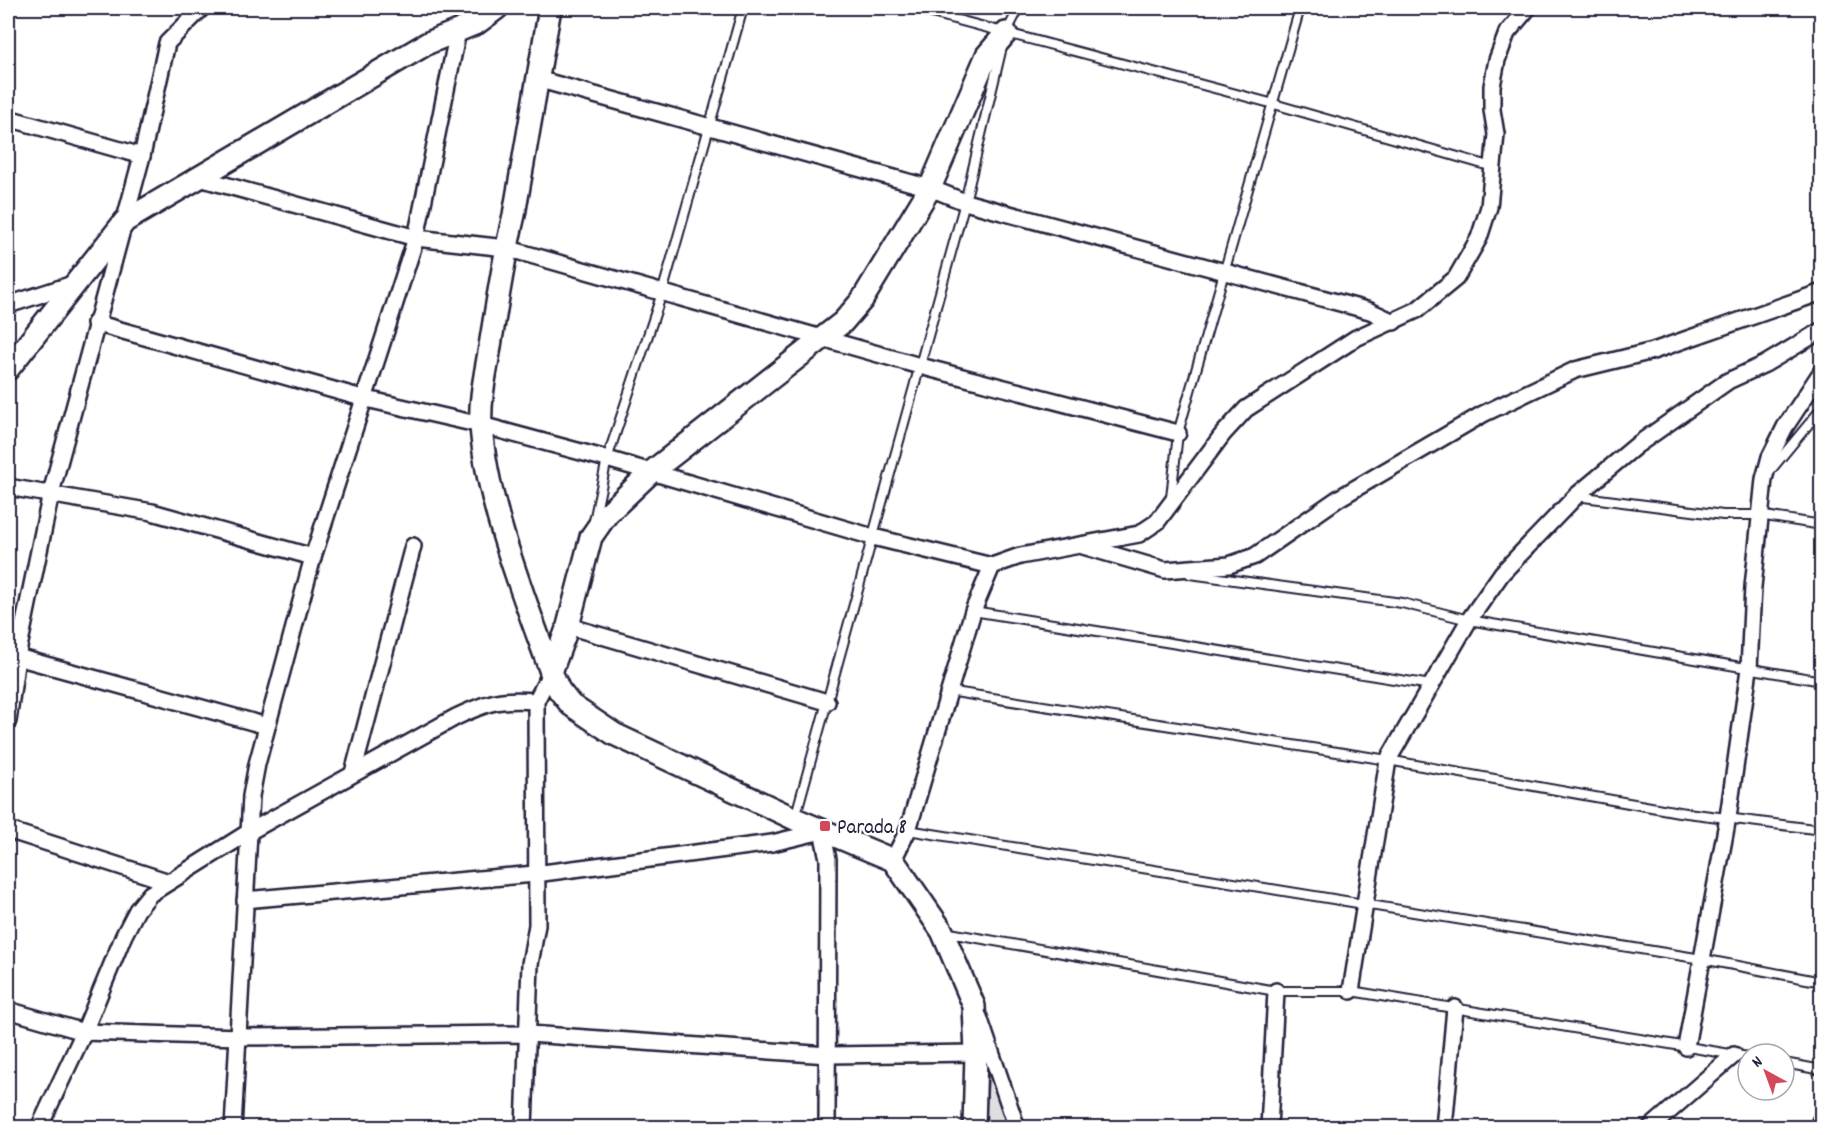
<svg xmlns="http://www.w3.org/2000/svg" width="1829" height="1135" viewBox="0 0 1829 1135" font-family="Dekko,sans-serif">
<rect width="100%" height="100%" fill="#fff"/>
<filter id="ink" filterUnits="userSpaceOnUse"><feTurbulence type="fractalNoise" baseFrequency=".0167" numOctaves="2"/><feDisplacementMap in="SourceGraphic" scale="12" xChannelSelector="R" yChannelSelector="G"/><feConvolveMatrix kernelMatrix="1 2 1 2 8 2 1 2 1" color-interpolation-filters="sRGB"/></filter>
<g filter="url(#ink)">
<path fill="#dfdfe2" stroke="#80808e" stroke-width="1.5" d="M989,1065L1010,1127H985Z"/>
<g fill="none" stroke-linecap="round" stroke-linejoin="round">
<defs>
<g id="lane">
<path d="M913,8L1274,104L1493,167"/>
<path d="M1006,33L1019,8"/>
<path d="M1770,471L1822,408"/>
<path d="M1576,496L1723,515H1759L1822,525"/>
<path d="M1171,498L1178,433L1300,8"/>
<path d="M594,521L607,459L662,293L743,8"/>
<path d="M1190,574L1402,603L1469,620L1822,681"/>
<path d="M973,611L1431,685"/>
<path d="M948,691L1388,760L1679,812L1822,830"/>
<path d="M795,818L965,202L1002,47"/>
<path d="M908,830L1702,959L1822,982"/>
<path d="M944,932L1276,991H1351L1748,1057"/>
<path d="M1784,1063L1822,1070"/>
</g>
<g id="street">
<path d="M537,79L930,188L965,202L1370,311L1394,322"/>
<path d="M8,118L142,156"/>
<path d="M196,177L416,238L506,248L920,366L1178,433"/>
<path d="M8,305L73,284"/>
<path d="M95,323L362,398L481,425L607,459L873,537L992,566"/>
<path d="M8,487L152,512L313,557"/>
<path d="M1083,546L1165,570L1229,565L1255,556L1339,498L1483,414L1575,370L1653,351L1822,292"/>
<path d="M568,626L827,702"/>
<path d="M17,657L267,726"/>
<path d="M8,721L17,657L51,493L142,156L167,43L202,8"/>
<path d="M353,773L413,546"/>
<path d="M8,830L166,881"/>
<path d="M893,860L908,830L973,611L992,566L1020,556L1139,534L1157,522L1223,434L1246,409L1356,338L1417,310L1456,278L1479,238L1489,207L1496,134L1492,110V86L1497,60L1507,33L1528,8"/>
<path d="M245,900L535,874L772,843L822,831L828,859L827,1128"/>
<path d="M1351,991L1388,760L1469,620L1502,573L1576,496L1637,445L1728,381L1765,364L1822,330"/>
<path d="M8,1010L84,1032L239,1037L529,1034L828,1055L976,1053"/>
<path d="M979,1017L1017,1128"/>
<path d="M1686,1047L1728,817L1749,669L1753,587L1764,479L1770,457L1785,427L1822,371"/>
<path d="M39,1128L84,1032L124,935L137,910L150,894L249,832L456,717C488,702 500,698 536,701"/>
<path d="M233,1128L251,796L257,764L313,557L416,238L458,31"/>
<path d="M524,1128L530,964L537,925L536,701L551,672"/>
<path d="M1269,1128L1276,991"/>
<path d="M1444,1128L1455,1008"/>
<path d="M1650,1128L1734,1055"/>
<path d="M1817,1128L1822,1118"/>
</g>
<g id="secondary">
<path d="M550,8L514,215C504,256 498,298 491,340C487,368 479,398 481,426C487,505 524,597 551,672L559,690L571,705L614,734L795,819L893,860L942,931L974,1006L976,1053L974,1128"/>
<path d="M8,369L125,221L428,43L477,23L497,8"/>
<path d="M551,672L568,626L591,537L607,514L650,473L843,322L862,300L930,188L987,55L1006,33"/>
</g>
</defs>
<use href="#lane" stroke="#22223b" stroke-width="12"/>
<use href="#street" stroke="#22223b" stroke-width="20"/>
<use href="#secondary" stroke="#22223b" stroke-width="26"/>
<use href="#lane" stroke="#fff" stroke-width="8"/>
<use href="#street" stroke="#fff" stroke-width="15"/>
<use href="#secondary" stroke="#fff" stroke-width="21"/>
</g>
</g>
<rect fill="#d1495b" stroke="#fff" stroke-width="2" x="819" y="820" width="12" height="12" rx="3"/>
<g text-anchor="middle" stroke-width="4.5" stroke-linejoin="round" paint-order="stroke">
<g font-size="21" fill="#22223b" stroke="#fff" text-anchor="start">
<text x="837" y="833">Parada 8</text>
</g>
</g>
<rect width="1829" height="1135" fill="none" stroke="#fff" stroke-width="30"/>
<rect x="15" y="15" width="1799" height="1105" fill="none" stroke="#22223b" stroke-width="2" filter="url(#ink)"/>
<g transform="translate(1766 1072) rotate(319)"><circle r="28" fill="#ffffff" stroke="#a7a7b1" stroke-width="1.5"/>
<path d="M0-4.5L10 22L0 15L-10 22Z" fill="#d1495b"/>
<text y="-9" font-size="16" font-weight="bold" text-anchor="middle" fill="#22223b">N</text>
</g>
</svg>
